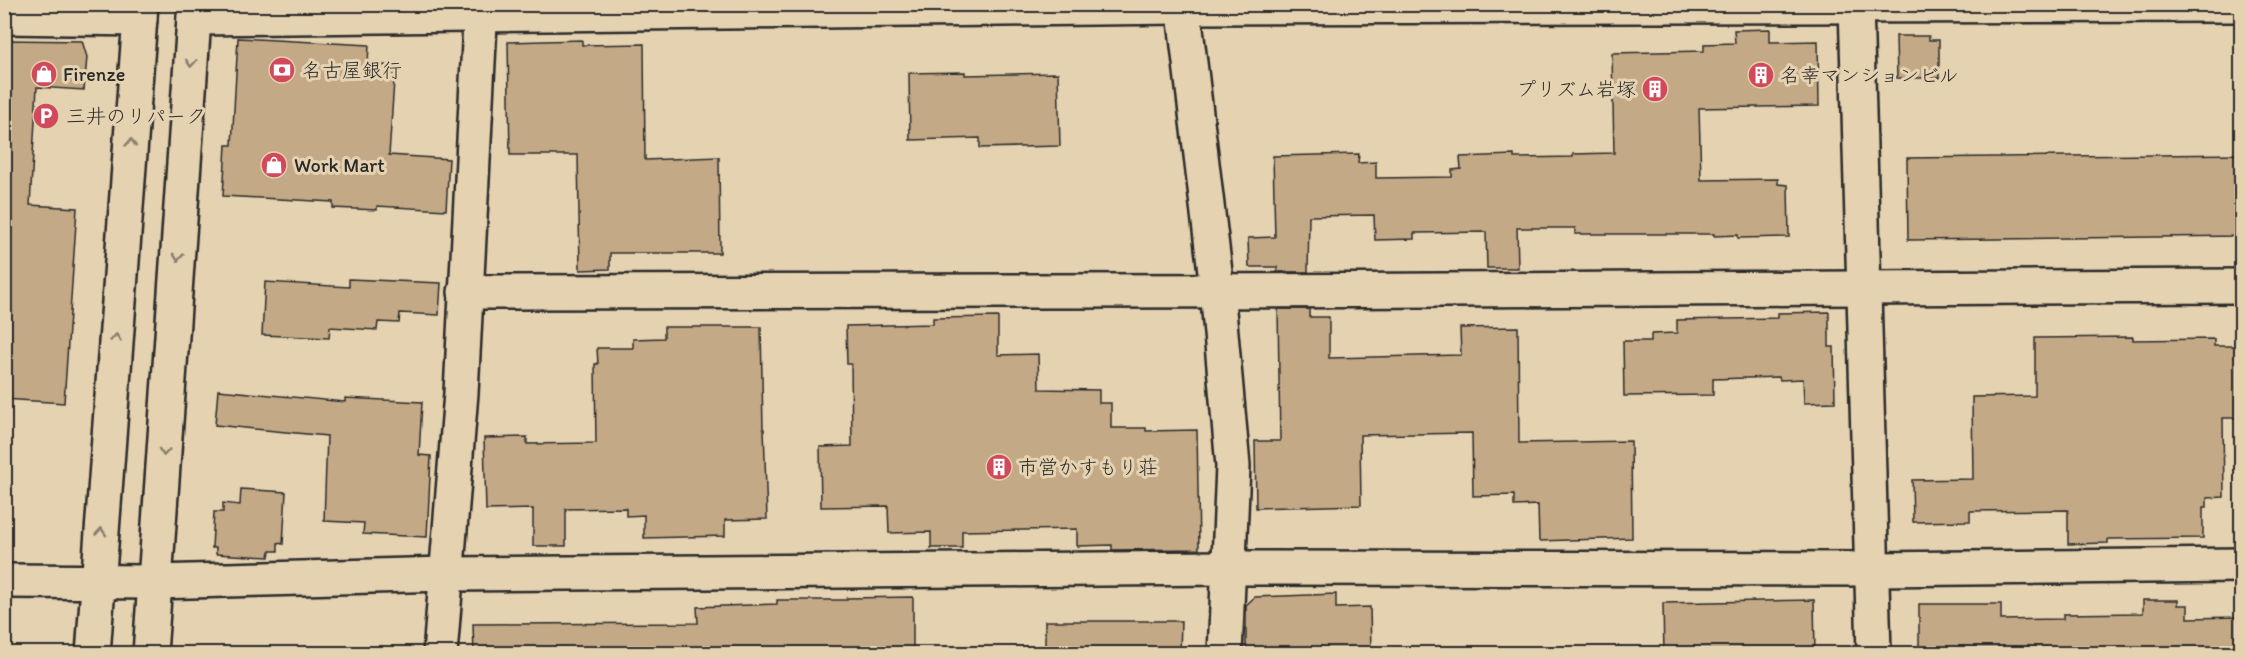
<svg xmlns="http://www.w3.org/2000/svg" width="2246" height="658" viewBox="0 0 2246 658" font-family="Itim,'Klee One',sans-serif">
<rect width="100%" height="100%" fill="#e5d2b0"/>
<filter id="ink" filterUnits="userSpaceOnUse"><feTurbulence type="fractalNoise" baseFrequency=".0167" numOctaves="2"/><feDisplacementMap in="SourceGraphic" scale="12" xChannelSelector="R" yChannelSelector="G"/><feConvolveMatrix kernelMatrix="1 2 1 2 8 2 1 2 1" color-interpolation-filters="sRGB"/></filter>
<g filter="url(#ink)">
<g fill="#c4a986" stroke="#2b2b2b" stroke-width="1.5">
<path d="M1770,29V42L1818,41L1819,106L1699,108L1701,180L1778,179V184L1788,185L1789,237L1738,238V235L1714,236V234H1575V228H1517L1518,268H1487L1486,232L1414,233V239L1375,240L1374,215L1309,216L1308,272H1277V267H1249L1248,238L1275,237L1273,156L1359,154L1358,163L1376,162V178L1452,177V170L1461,169L1460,157L1514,155V158L1573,157V154L1614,153L1612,53L1704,51V44L1735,43L1734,30Z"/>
<path d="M1896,36H1929V40H1939V78H1897Z"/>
<path d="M238,38L369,45L368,64L395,66L389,155L449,159L446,210L377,206V210L333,208V202L223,196L226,145H232Z"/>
<path d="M4,40L82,41L87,57L84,90L37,87L30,205L77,208L64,403L4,399Z"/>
<path d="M582,40V45L644,44L645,160L719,157L720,253H610V269L580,270L578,155H510L508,42Z"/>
<path d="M965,72V75L1058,73L1060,146L980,148V138L910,140L909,73Z"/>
<path d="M2241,154V236L1908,240L1907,158Z"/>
<path d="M349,279L441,283L439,315L400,313L399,323L378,322L377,330L330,327L329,338L262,335L265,282L349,287Z"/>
<path d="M1278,309H1309V317H1329V358L1461,355L1460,328L1518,327L1519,443L1631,441L1632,538L1539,541L1538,505L1514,506V495L1473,496L1472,433L1360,435L1361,505L1256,508L1255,441H1280Z"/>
<path d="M1829,312V347H1834L1835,402L1804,403L1803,379L1780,380L1779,377L1713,379V395L1624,396L1623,341H1651V334L1677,333V320L1778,318V313Z"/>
<path d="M998,317V355L1038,354L1039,389L1099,390V403H1111V428H1146V431L1197,430L1199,549L1112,550V545L1077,546V529L962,531V548H931V532L889,533L888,506L821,507L820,447L852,446L851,364H847L846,326L933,324V318Z"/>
<path d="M664,327H761L763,429H764L767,519L725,520V536L644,538V515L626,516V508L566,509V546H533V509L486,510L484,438L527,437V444L596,443L595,364H598L597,348H633V339L664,338Z"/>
<path d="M2133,337V340L2214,339V346H2241V418H2223L2224,497L2207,498V507H2203V538L2108,539V543L2068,544V510L1970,511V521L1913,522L1912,480L1973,479L1972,397L2035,396V338Z"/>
<path d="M218,390L345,402V398L422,402L419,455L431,456L427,537L363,534L364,523L324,521L327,436L215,425Z"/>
<path d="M241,489L286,492L283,544L278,543V551H270L269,557L216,554V548H212L214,512H223V503L240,505Z"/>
<path d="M1336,594V608L1370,607L1371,654H1246V605L1255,597Z"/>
<path d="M913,597V654H474L473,624L698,623L697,607L777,604V600H847V598Z"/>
<path d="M1814,600L1815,654H1664L1663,603Z"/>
<path d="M2143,600H2178V605H2188V618L2240,617V654H1919V604H2001V620L2063,619V614L2143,613Z"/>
<path d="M1045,621H1181L1180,654H1045Z"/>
</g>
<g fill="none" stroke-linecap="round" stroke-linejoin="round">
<defs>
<g id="minor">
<path d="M1183,4L1217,289L1233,466L1225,654"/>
<path d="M1856,4L1874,654"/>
<path d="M4,17L140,19"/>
<path d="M194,18L1183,7L2242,5"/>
<path d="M465,292C1057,289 1650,293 2242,286"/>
<path d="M4,581L155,582L445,574L1229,568L1872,569L2242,565"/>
<path d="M93,654L141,4"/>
<path d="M150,654L195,4"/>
<path d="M440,654L461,393L481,4"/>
</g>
</defs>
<use href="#minor" stroke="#2b2b2b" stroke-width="38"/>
<use href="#minor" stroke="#e5d2b0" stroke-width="33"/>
</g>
<defs><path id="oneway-chevron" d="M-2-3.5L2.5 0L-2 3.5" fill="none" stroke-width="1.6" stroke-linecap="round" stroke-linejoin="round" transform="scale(1.5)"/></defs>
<g stroke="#887e6e">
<use href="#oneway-chevron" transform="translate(191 63) rotate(94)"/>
<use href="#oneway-chevron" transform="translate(131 143) rotate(-86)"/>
<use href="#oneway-chevron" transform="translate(178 257) rotate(94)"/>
<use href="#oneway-chevron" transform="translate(116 338) rotate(-86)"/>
<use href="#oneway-chevron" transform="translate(164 452) rotate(94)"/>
<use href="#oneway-chevron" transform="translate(101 532) rotate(-86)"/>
</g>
</g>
<defs>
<symbol id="bank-disc" viewBox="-11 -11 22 22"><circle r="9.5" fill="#d1495b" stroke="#e5d2b0"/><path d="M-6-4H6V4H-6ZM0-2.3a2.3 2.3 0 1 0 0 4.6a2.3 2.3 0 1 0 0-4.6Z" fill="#fff"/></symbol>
<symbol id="shop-disc" viewBox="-11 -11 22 22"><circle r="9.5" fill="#d1495b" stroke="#e5d2b0"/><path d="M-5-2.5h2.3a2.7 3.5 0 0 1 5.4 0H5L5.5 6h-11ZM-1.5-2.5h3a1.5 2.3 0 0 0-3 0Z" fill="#fff"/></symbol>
<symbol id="building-disc" viewBox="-11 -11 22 22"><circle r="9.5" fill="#d1495b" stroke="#e5d2b0"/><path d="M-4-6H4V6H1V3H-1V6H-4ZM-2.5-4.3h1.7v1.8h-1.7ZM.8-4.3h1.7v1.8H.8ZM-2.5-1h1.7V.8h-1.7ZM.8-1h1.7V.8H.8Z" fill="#fff"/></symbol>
<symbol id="parking-disc" viewBox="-11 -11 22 22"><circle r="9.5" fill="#d1495b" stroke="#e5d2b0"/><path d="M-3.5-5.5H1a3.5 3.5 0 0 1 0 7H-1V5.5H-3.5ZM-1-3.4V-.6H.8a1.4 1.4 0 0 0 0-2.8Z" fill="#fff"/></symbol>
</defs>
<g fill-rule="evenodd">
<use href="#bank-disc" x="267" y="55" width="30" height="30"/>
<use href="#shop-disc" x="29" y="59" width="30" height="30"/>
<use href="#building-disc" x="1746" y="60" width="30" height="30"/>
<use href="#building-disc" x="1640" y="74" width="30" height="30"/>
<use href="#parking-disc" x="31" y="101" width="30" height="30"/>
<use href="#shop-disc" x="259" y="150" width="30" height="30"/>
<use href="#building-disc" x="984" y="452" width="30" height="30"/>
</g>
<g text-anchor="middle" stroke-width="6" stroke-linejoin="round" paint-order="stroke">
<g font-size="20" fill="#2b2b2b" stroke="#e5d2b0" text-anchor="start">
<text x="302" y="77">名古屋銀行</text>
<text x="63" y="81">Firenze</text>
<text x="1780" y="82">名幸マンションビル</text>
<text x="1636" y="96" text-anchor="end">プリズム岩塚</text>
<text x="66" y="123">三井のリパーク</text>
<text x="294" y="172">Work Mart</text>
<text x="1018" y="474">市営かすもり荘</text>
</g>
</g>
<rect width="2246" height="658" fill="none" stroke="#e5d2b0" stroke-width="24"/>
<rect x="12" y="12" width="2222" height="634" fill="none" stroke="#2b2b2b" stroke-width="2" filter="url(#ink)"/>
</svg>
